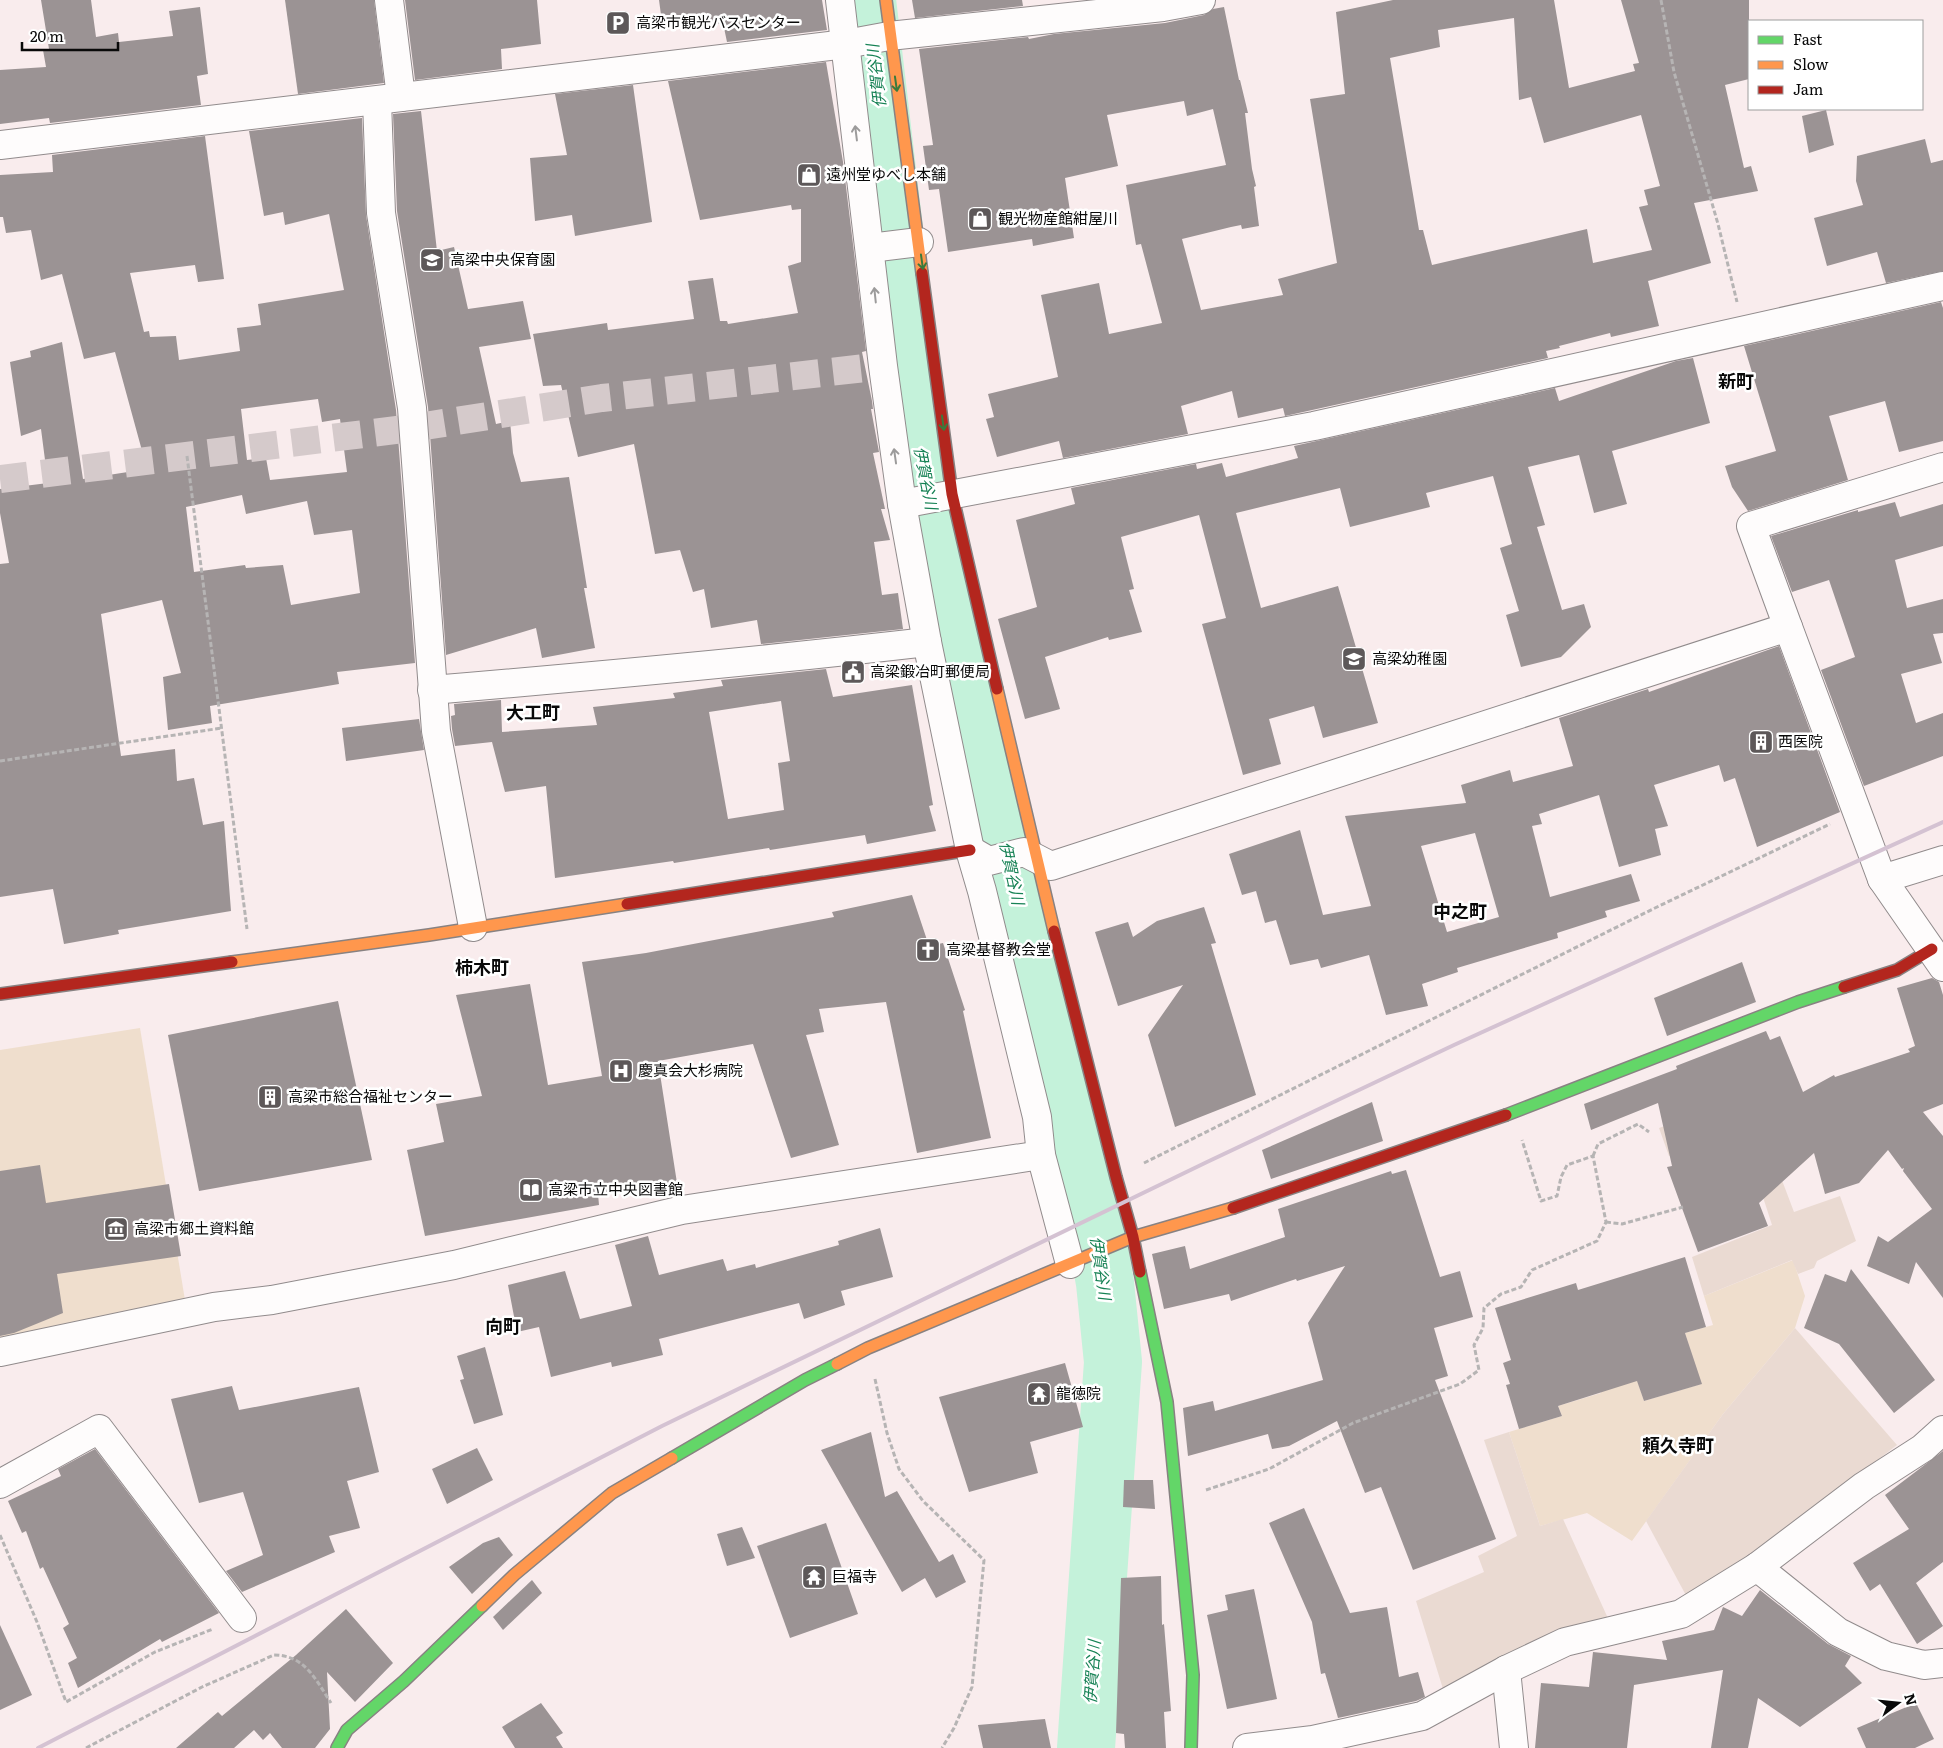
<svg xmlns="http://www.w3.org/2000/svg" width="1943" height="1748" viewBox="0 0 1943 1748" font-family="Literata,'Noto Sans JP',serif">
<rect width="100%" height="100%" fill="#f9eced"/>
<g fill="#efdecd">
<path d="M140,1028L185,1300L0,1343V1050Z"/>
<path d="M1793,1260L1805,1296L1795,1328L1723,1414L1632,1541L1587,1513L1540,1526L1509,1432L1562,1416L1558,1406L1601,1393L1582,1333L1628,1352L1644,1401L1701,1384L1685,1333L1713,1325L1704,1296Z"/>
</g>
<g fill="#eadad2">
<path d="M1750,1096L1794,1212L1840,1196L1856,1241L1817,1261L1814,1268L1798,1274L1792,1260L1704,1296L1692,1257L1772,1225L1742,1132L1669,1156L1659,1128Z"/>
<path d="M1795,1328L1897,1445L1722,1579L1689,1601L1646,1521L1723,1414Z"/>
<path d="M1509,1432L1540,1526L1563,1519L1611,1625L1443,1689L1416,1601L1484,1572L1478,1556L1517,1536L1484,1440Z"/>
</g>
<g fill="none" stroke-linecap="round" stroke-linejoin="round">
<path stroke="#c4f2da" stroke-width="58" d="M867,0L921,458L937,545L1020,913L1090,1199L1105,1283L1113,1362L1086,1748"/>
</g>
<g fill="#9b9394" fill-rule="evenodd">
<path d="M41,0H91L96,37L118,33L119,42L173,36L169,11L200,7L208,74L197,76L201,105L50,123L49,118L0,124V70L46,67L43,50L49,49Z"/>
<path d="M285,0H374L384,83L298,94Z"/>
<path d="M405,0H537L541,44L501,49L502,69L415,80Z"/>
<path d="M659,0H822L827,30L727,42L723,23L663,30Z"/>
<path d="M912,0H1022L1023,6L915,18Z"/>
<path d="M1393,0H1554L1569,88L1635,71L1633,64L1639,63L1621,0H1749V79L1725,85L1744,168L1751,166L1758,191L1694,203L1711,263L1648,281L1659,326L1611,337L1610,333L1559,346L1560,348L1546,351L1548,358L1285,416L1283,408L1238,418L1232,391L1181,406L1188,434L1063,458L1059,441L997,457L986,419L994,417L988,394L1058,377L1041,295L1099,283L1109,334L1162,323L1141,244L1136,245L1126,185L1226,165L1213,109L1187,116L1184,101L1107,115L1118,166L1065,178L1074,238L1033,246L1032,239L948,252L939,189L929,190L923,146L933,145L919,49L1028,37L1029,39L1054,34L1165,23L1204,15L1213,9L1224,7L1239,80H1240L1248,113H1245L1252,169L1256,186L1254,187L1259,226L1242,229L1241,225L1231,227L1182,239L1201,310L1283,295L1278,279L1337,263L1310,99L1345,94L1336,12ZM1514,18L1519,100L1531,97L1544,143L1641,115L1660,186L1644,190L1648,205L1639,207L1652,250L1593,263L1587,229L1432,265L1423,230H1419L1390,58L1440,47L1438,30Z"/>
<path d="M826,62L843,162L866,351L862,352L872,401L873,409H871L879,452L873,453L885,509H881L890,540L874,542L882,595L898,593L903,629L761,644L757,620L711,628L704,589L693,592L680,550L655,554L634,444L578,457L561,385L543,386L533,334L607,323L608,330L694,319L688,281L713,278L720,321H727L728,324L798,313L788,266L801,262V209L792,210L791,205L700,220L668,81Z"/>
<path d="M633,85L652,222L575,236L572,215L535,221L530,158L567,155L555,94Z"/>
<path d="M1826,110L1834,145L1809,153L1802,116Z"/>
<path d="M421,111L437,251L454,247L468,309L523,301L531,339L479,347L496,424L510,421L513,453L521,482L569,477L587,588H584L595,648L542,658L536,628L446,655L428,407L397,211L393,114Z"/>
<path d="M362,118L366,215L396,410L415,663L337,672L339,684L210,706L212,723L168,730L163,677L181,673L162,600L101,614L121,756L175,749L177,781L194,778L203,825L224,821L231,911L118,930L119,934L64,944L53,889L0,897V564L9,563L0,513V489L48,483L41,429L21,436L10,362L31,357L30,351L62,342L83,479L147,469L115,352L84,359L62,274L41,280L31,230L6,233L3,217H0V175L53,172L52,155L205,136L224,279L198,282L195,265L130,273L144,332L149,331L150,337L176,336L179,360L240,351L237,328L261,325L258,304L344,290L329,214L285,225L283,212L264,216L249,131ZM318,399L322,422L340,419L347,472L270,480L266,458L247,460L241,409ZM242,495L246,514L307,501L314,535L352,530L360,593L291,605L283,565L246,568L245,565L194,572L186,507Z"/>
<path d="M1925,139L1931,163L1943,160V271L1886,283L1877,252L1827,266L1814,218L1863,205L1856,181L1857,156Z"/>
<path d="M1941,302L1943,308V441L1899,452L1885,401L1829,416L1848,480L1748,511L1732,487L1725,466L1776,451L1744,346Z"/>
<path d="M1693,358L1710,423L1612,451L1627,504L1594,513L1579,455L1528,467L1545,525L1537,527L1562,610L1584,604L1591,627L1561,657L1521,667L1506,615L1519,611L1500,548L1512,544L1493,476L1426,493L1430,507L1350,527L1340,488L1236,513L1261,608L1338,586L1378,723L1323,738L1314,706L1269,719L1281,764L1243,775L1202,624L1226,618L1199,515L1121,537L1134,589L1129,590L1142,632L1109,640L1108,637L1045,657L1060,709L1025,719L998,619L1037,607L1016,520L1075,504L1071,488L1196,464L1197,469L1222,463L1226,477L1298,458L1294,446L1555,388L1559,401L1676,361Z"/>
<path d="M1895,502L1900,517L1943,504V546L1895,560L1907,608L1943,599V633L1933,634L1942,663L1901,674L1916,723L1943,713V756L1864,786L1821,670L1855,657L1829,580L1792,592L1771,536L1858,510V512Z"/>
<path d="M1779,646L1840,812L1757,847L1735,778L1724,782L1719,765L1654,785L1668,826L1655,829L1661,855L1619,867L1599,795L1539,814L1542,824L1532,826L1550,897L1631,874L1640,901L1605,911L1607,917L1557,933L1558,938L1457,968L1458,972L1422,984L1428,1006L1386,1015L1369,955L1321,968L1318,959L1290,965L1276,920L1265,923L1256,891L1242,895L1229,854L1300,830L1323,915L1371,906L1345,816L1466,803L1461,785L1510,770L1513,782L1573,766L1559,718L1648,689L1649,692ZM1475,833L1499,917L1447,932L1421,846Z"/>
<path d="M826,669L833,697L912,685L933,805L929,806L936,831L867,844L865,835L770,850L769,848L674,863L673,861L555,878L546,786L505,792L492,742L455,746L452,729L451,716L455,715L454,704L501,700L502,732L597,725L593,707L675,698L673,693L723,686L721,680ZM781,701L790,761L778,763L784,810L728,819L709,712Z"/>
<path d="M419,719L424,750L346,761L342,728Z"/>
<path d="M912,895L929,946L943,943L965,1010L963,1011L991,1138L917,1153L886,1002L819,1009L824,1032L806,1035L839,1145L791,1158L753,1044L658,1061L677,1183L598,1194L599,1205L425,1236L407,1150L444,1142L436,1104L482,1096L456,995L530,984L548,1085L602,1076L582,962L646,953L834,917L832,912Z"/>
<path d="M1204,907L1216,943L1211,944L1256,1095L1175,1127L1148,1035L1183,985L1118,1006L1095,932L1128,922L1133,937L1157,921Z"/>
<path d="M1742,962L1756,1002L1667,1036L1654,998Z"/>
<path d="M1932,978L1939,982L1943,995V1104L1923,1112L1943,1136V1298L1916,1262L1909,1284L1867,1266L1878,1236L1888,1242L1932,1209L1903,1171L1904,1168L1902,1169L1888,1150L1859,1183L1825,1194L1814,1153L1759,1203L1768,1226L1698,1252L1667,1167L1672,1166L1658,1103L1591,1130L1584,1104L1677,1069L1676,1066L1766,1031L1770,1040L1780,1036L1803,1092L1834,1075L1835,1077L1910,1052L1908,1049L1915,1046L1897,988Z"/>
<path d="M338,1001L372,1160L199,1191L168,1035Z"/>
<path d="M1372,1102L1383,1141L1271,1179L1262,1150Z"/>
<path d="M40,1165L46,1203L169,1184L181,1256L57,1274L63,1313L14,1333L0,1336V1171Z"/>
<path d="M1406,1170L1440,1277L1460,1271L1473,1317L1434,1328L1448,1376L1435,1380L1496,1539L1413,1570L1381,1487L1365,1493L1337,1421L1289,1446L1272,1449L1268,1434L1188,1456L1183,1408L1213,1401L1215,1411L1323,1380L1308,1323L1345,1266L1297,1281L1296,1279L1231,1301L1229,1294L1164,1309L1152,1254L1185,1246L1190,1269L1285,1237L1278,1209L1391,1171L1392,1174Z"/>
<path d="M880,1228L893,1277L841,1291L845,1305L804,1319L799,1303L659,1339L663,1355L612,1367L611,1362L551,1377L539,1327L517,1332L508,1285L565,1271L580,1319L632,1306L615,1245L648,1236L659,1275L723,1259L727,1271L755,1264L756,1268L839,1245L838,1241Z"/>
<path d="M1685,1257L1706,1327L1685,1333L1702,1384L1644,1401L1637,1381L1558,1406L1562,1416L1519,1429L1506,1385L1510,1384L1503,1363L1511,1360L1495,1308L1576,1283L1578,1290Z"/>
<path d="M1851,1269L1935,1380L1894,1413L1839,1344L1804,1328L1825,1274L1846,1282Z"/>
<path d="M485,1347L503,1415L474,1424L460,1380L464,1379L457,1356Z"/>
<path d="M1065,1363L1083,1427L1030,1442L1038,1473L969,1492L939,1397Z"/>
<path d="M232,1386L239,1410L359,1387L379,1472L347,1481L360,1528L329,1536L335,1552L242,1592L226,1571L263,1555L243,1492L199,1503L171,1399Z"/>
<path d="M871,1432L885,1497L897,1491L939,1562L953,1554L966,1582L936,1598L925,1578L902,1592L821,1450Z"/>
<path d="M477,1448L493,1480L447,1504L432,1469Z"/>
<path d="M95,1449L219,1613L162,1642L160,1639L78,1688L68,1663L77,1658L63,1628L69,1624L43,1567L40,1569L26,1531L22,1533L8,1501L61,1476L58,1469Z"/>
<path d="M1943,1451V1562L1916,1583L1943,1626L1917,1644L1880,1584L1870,1591L1853,1563L1909,1529L1885,1495Z"/>
<path d="M1124,1480H1153L1155,1509L1123,1507Z"/>
<path d="M1304,1508L1350,1613L1387,1607L1399,1677L1418,1672L1425,1697L1416,1701L1338,1718L1325,1673L1321,1674L1312,1622L1269,1523Z"/>
<path d="M826,1523L858,1614L790,1638L757,1546Z"/>
<path d="M742,1527L755,1558L727,1566L717,1534Z"/>
<path d="M499,1537L513,1555L472,1594L449,1567L483,1543Z"/>
<path d="M1161,1576L1162,1625L1164,1624L1171,1711L1164,1712L1166,1748H1125L1124,1734L1116,1733L1121,1578Z"/>
<path d="M532,1580L542,1593L503,1630L493,1617Z"/>
<path d="M1254,1589L1277,1699L1227,1709L1207,1615L1228,1610L1225,1595Z"/>
<path d="M1760,1590L1828,1644L1851,1656L1845,1666L1862,1683L1800,1727L1758,1698L1748,1748H1711L1723,1670L1634,1685L1627,1748H1535L1541,1683L1589,1687L1593,1652L1667,1660L1662,1641L1714,1630L1723,1607L1742,1616Z"/>
<path d="M346,1609L393,1663L355,1702L327,1672L330,1729L315,1748H282L270,1733L263,1740L254,1730L234,1748H176L218,1712L222,1716L296,1655Z"/>
<path d="M0,1625L32,1695L0,1710Z"/>
<path d="M541,1703L563,1733L556,1737L563,1748H515L502,1727Z"/>
<path d="M1916,1703L1934,1739L1915,1748H1866L1857,1728Z"/>
<path d="M1045,1719L1051,1748H983L978,1725Z"/>
</g>
<g fill="none" stroke-linecap="round" stroke-linejoin="round">
<path stroke="#d5cacb" stroke-width="28" stroke-dasharray="28 14" stroke-linecap="butt" d="M0,479L412,428L602,398L883,366"/>
<defs>
<g id="street">
<path d="M389,0L401,97"/>
<path d="M840,0L883,366L902,504L927,642L970,850L982,891L1037,1117L1041,1155L1070,1264"/>
<path d="M377,101L381,213L412,408L436,731L473,927"/>
<path d="M0,145L846,44L889,36L1163,7L1201,0"/>
<path d="M870,248L919,242"/>
<path d="M902,504L1314,426L1943,286"/>
<path d="M1788,627L1751,526L1943,467"/>
<path d="M432,690C597,676 762,661 927,642"/>
<path d="M970,850L989,861L1024,852L1051,866L1788,627L1882,879L1943,967"/>
<path d="M1882,879L1943,860"/>
<path d="M0,1352L214,1307L272,1300L454,1265L682,1210L1041,1155"/>
<path d="M0,1484L99,1429L242,1618"/>
<path d="M1757,1567L1838,1632L1886,1656L1924,1665L1943,1663"/>
<path d="M1506,1670L1514,1748"/>
<path d="M1247,1748L1313,1740L1422,1716L1506,1670L1565,1642L1681,1614L1757,1567L1864,1486L1923,1448L1943,1430"/>
</g>
<g id="fast">
<path d="M1506,1115L1798,1002L1844,987"/>
<path d="M1140,1272L1167,1402L1193,1675L1191,1748"/>
<path d="M672,1458L805,1380L837,1364"/>
<path d="M337,1748L347,1730L404,1681L482,1606"/>
</g>
<g id="slow">
<path d="M886,0L922,273"/>
<path d="M997,689L1054,931"/>
<path d="M232,962L429,935L627,904"/>
<path d="M837,1364L868,1348L1133,1237L1233,1208"/>
<path d="M482,1606L514,1575L612,1493L672,1458"/>
</g>
<g id="jam">
<path d="M922,273L952,494L997,689"/>
<path d="M627,904L970,850"/>
<path d="M1054,931L1116,1177L1133,1237L1140,1272"/>
<path d="M1844,987L1897,970L1932,949"/>
<path d="M0,994L232,962"/>
<path d="M1233,1208L1506,1115"/>
</g>
</defs>
<use href="#street" stroke="#918b8c" stroke-width="30"/>
<use href="#fast" stroke="#888282" stroke-width="14"/>
<use href="#slow" stroke="#888282" stroke-width="14"/>
<use href="#jam" stroke="#888282" stroke-width="14"/>
<g stroke="#b6b4b4" stroke-width="3" stroke-dasharray="5 2.5" stroke-linecap="butt">
<path d="M1661,0L1674,72L1718,224L1737,302"/>
<path d="M187,456L247,929"/>
<path d="M0,761L222,728"/>
<path d="M1593,1156L1598,1144L1638,1124L1649,1132"/>
<path d="M1144,1163L1657,907L1830,824"/>
<path d="M1606,1222L1622,1224L1683,1207"/>
<path d="M875,1379L887,1433L899,1469L923,1501L984,1560L972,1687L954,1728L942,1748"/>
<path d="M1206,1490L1269,1469L1353,1423L1460,1384L1479,1370L1474,1345L1483,1328L1484,1308L1501,1294L1521,1287L1532,1270L1597,1241L1606,1222L1593,1156L1567,1165L1561,1177L1557,1196L1541,1201L1522,1140"/>
<path d="M0,1535L37,1622L66,1702L155,1652L213,1629"/>
<path d="M86,1748L202,1687L274,1655C305,1655 316,1680 331,1703"/>
</g>
<use href="#street" stroke="#fefcfc" stroke-width="28"/>
<use href="#fast" stroke="#63d668" stroke-width="11"/>
<use href="#slow" stroke="#ff974d" stroke-width="11"/>
<use href="#jam" stroke="#b3261e" stroke-width="11"/>
<path stroke="#d4c2d2" stroke-width="4" d="M38,1748L662,1426L1207,1162L1454,1045L1943,822"/>
</g>
<defs><path id="oneway-shaft" d="M-6 0H5M1.5-3L5.5 0L1.5 3" fill="none" stroke-width="1.6" stroke-linecap="round" stroke-linejoin="round" transform="scale(1.25)"/></defs>
<g stroke="#3a7a3d">
<use href="#oneway-shaft" transform="translate(896 84) rotate(82)"/>
<use href="#oneway-shaft" transform="translate(922 262) rotate(82)"/>
<use href="#oneway-shaft" transform="translate(943 423) rotate(82)"/>
</g>
<g stroke="#9c9b9b">
<use href="#oneway-shaft" transform="translate(856 133) rotate(-97)"/>
<use href="#oneway-shaft" transform="translate(875 295) rotate(-96)"/>
<use href="#oneway-shaft" transform="translate(895 456) rotate(-98)"/>
</g>
<defs>
<symbol id="parking-square" viewBox="-11 -11 22 22"><rect x="-9" y="-9" width="18" height="18" rx="4" fill="#5d5859" stroke="#fff"/><path d="M-3.5-5.5H1a3.5 3.5 0 0 1 0 7H-1V5.5H-3.5ZM-1-3.4V-.6H.8a1.4 1.4 0 0 0 0-2.8Z" fill="#fff"/></symbol>
<symbol id="shop-square" viewBox="-11 -11 22 22"><rect x="-9" y="-9" width="18" height="18" rx="4" fill="#5d5859" stroke="#fff"/><path d="M-5-2.5h2.3a2.7 3.5 0 0 1 5.4 0H5L5.5 6h-11ZM-1.5-2.5h3a1.5 2.3 0 0 0-3 0Z" fill="#fff"/></symbol>
<symbol id="school-square" viewBox="-11 -11 22 22"><rect x="-9" y="-9" width="18" height="18" rx="4" fill="#5d5859" stroke="#fff"/><path d="M0-5L7-2L0 1L-7-2ZM-4 1L0 2.5L4 1V4Q0 6-4 4Z" fill="#fff"/></symbol>
<symbol id="civic-square" viewBox="-11 -11 22 22"><rect x="-9" y="-9" width="18" height="18" rx="4" fill="#5d5859" stroke="#fff"/><path d="M-.6-6.5H3V-4.5H.6V-3L4-1V1h2V6H-6V1h2V-1L-.6-3ZM-1.2 2.5V6h2.4V2.5Z" fill="#fff"/></symbol>
<symbol id="building-square" viewBox="-11 -11 22 22"><rect x="-9" y="-9" width="18" height="18" rx="4" fill="#5d5859" stroke="#fff"/><path d="M-4-6H4V6H1V3H-1V6H-4ZM-2.5-4.3h1.7v1.8h-1.7ZM.8-4.3h1.7v1.8H.8ZM-2.5-1h1.7V.8h-1.7ZM.8-1h1.7V.8H.8Z" fill="#fff"/></symbol>
<symbol id="church-square" viewBox="-11 -11 22 22"><rect x="-9" y="-9" width="18" height="18" rx="4" fill="#5d5859" stroke="#fff"/><path d="M-1.2-6h2.4v3.5h3.3v2.4h-3.3V6h-2.4V-.1h-3.3v-2.4h3.3Z" fill="#fff"/></symbol>
<symbol id="hospital-square" viewBox="-11 -11 22 22"><rect x="-9" y="-9" width="18" height="18" rx="4" fill="#5d5859" stroke="#fff"/><path d="M-5-5h3v3.5h4V-5h3V5h-3V1.5h-4V5h-3Z" fill="#fff"/></symbol>
<symbol id="library-square" viewBox="-11 -11 22 22"><rect x="-9" y="-9" width="18" height="18" rx="4" fill="#5d5859" stroke="#fff"/><path d="M-6-4Q-3-5.5-.7-3.5V5Q-3 3-6 4ZM6-4Q3-5.5 .7-3.5V5Q3 3 6 4Z" fill="#fff"/></symbol>
<symbol id="museum-square" viewBox="-11 -11 22 22"><rect x="-9" y="-9" width="18" height="18" rx="4" fill="#5d5859" stroke="#fff"/><path d="M0-6L6-3V-2H-6V-3ZM-5-1h2V3h-2ZM-1-1h2V3h-2ZM3-1h2V3H3ZM-6 4H6V6H-6Z" fill="#fff"/></symbol>
<symbol id="temple-square" viewBox="-11 -11 22 22"><rect x="-9" y="-9" width="18" height="18" rx="4" fill="#5d5859" stroke="#fff"/><path d="M0-6L5-2H3V0L6.5 2.5H4V6H1.5V3h-3V6H-4V2.5H-6.5L-3 0V-2H-5Z" fill="#fff"/></symbol>
</defs>
<g fill-rule="evenodd">
<use href="#parking-square" x="604" y="9" width="28" height="28"/>
<use href="#shop-square" x="795" y="161" width="28" height="28"/>
<use href="#shop-square" x="966" y="205" width="28" height="28"/>
<use href="#school-square" x="418" y="246" width="28" height="28"/>
<use href="#school-square" x="1340" y="645" width="28" height="28"/>
<use href="#civic-square" x="839" y="658" width="28" height="28"/>
<use href="#building-square" x="1747" y="728" width="28" height="28"/>
<use href="#church-square" x="914" y="936" width="28" height="28"/>
<use href="#hospital-square" x="607" y="1057" width="28" height="28"/>
<use href="#building-square" x="256" y="1083" width="28" height="28"/>
<use href="#library-square" x="517" y="1176" width="28" height="28"/>
<use href="#museum-square" x="102" y="1215" width="28" height="28"/>
<use href="#temple-square" x="1025" y="1380" width="28" height="28"/>
<use href="#temple-square" x="800" y="1563" width="28" height="28"/>
</g>
<g text-anchor="middle" stroke-width="5" stroke-linejoin="round" paint-order="stroke">
<g font-size="15" fill="#090909" stroke="#fff" text-anchor="start">
<text x="636" y="28">高梁市観光バスセンター</text>
<text x="826" y="180">遠州堂ゆべし本舗</text>
<text x="998" y="224">観光物産館紺屋川</text>
<text x="450" y="265">高梁中央保育園</text>
<text x="1372" y="664">高梁幼稚園</text>
<text x="870" y="677">高梁鍛冶町郵便局</text>
<text x="1778" y="747">西医院</text>
<text x="946" y="955">高梁基督教会堂</text>
<text x="638" y="1076">慶真会大杉病院</text>
<text x="288" y="1102">高梁市総合福祉センター</text>
<text x="548" y="1195">高梁市立中央図書館</text>
<text x="134" y="1234">高梁市郷土資料館</text>
<text x="1056" y="1399">龍徳院</text>
<text x="832" y="1582">巨福寺</text>
</g>
<g font-size="16" font-style="italic" fill="#178255" stroke="#fff">
<text transform="translate(876 76) rotate(-97)" y="6">伊賀谷川</text>
<text transform="translate(926 478) rotate(79)" y="6">伊賀谷川</text>
<text transform="translate(1012 873) rotate(78)" y="6">伊賀谷川</text>
<text transform="translate(1101 1268) rotate(82)" y="6">伊賀谷川</text>
<text transform="translate(1092 1672) rotate(-86)" y="6">伊賀谷川</text>
</g>
<g font-size="18" font-weight="bold" fill="#090909" stroke="#fff">
<text x="1736" y="388">新町</text>
<text x="533" y="719">大工町</text>
<text x="1460" y="918">中之町</text>
<text x="482" y="974">柿木町</text>
<text x="503" y="1333">向町</text>
<text x="1678" y="1452">頼久寺町</text>
</g>
</g>
<rect x="1748" y="20" width="175" height="90" fill="#ffffff" stroke="#9d9d9d"/>
<rect x="1758" y="36" width="25" height="8" fill="#63d668" stroke="#9d9d9d"/>
<text x="1793" y="45" font-size="15" fill="#090909">Fast</text>
<rect x="1758" y="61" width="25" height="8" fill="#ff974d" stroke="#9d9d9d"/>
<text x="1793" y="70" font-size="15" fill="#090909">Slow</text>
<rect x="1758" y="86" width="25" height="8" fill="#b3261e" stroke="#9d9d9d"/>
<text x="1793" y="95" font-size="15" fill="#090909">Jam</text>
<g transform="translate(1898 1703) rotate(74)" stroke="#ffffff" stroke-width="4" paint-order="stroke">
<path d="M0-4L9 19L0 12L-9 19Z" fill="#090909"/>
<text y="-8" font-size="14" font-weight="bold" text-anchor="middle" fill="#090909">N</text>
</g>
<path d="M22 42v8h96v-8" fill="none" stroke="#090909" stroke-width="2.5"/>
<text x="30" y="42" font-size="15" fill="#090909" stroke="#ffffff" stroke-width="4" paint-order="stroke">20 m</text>
</svg>
